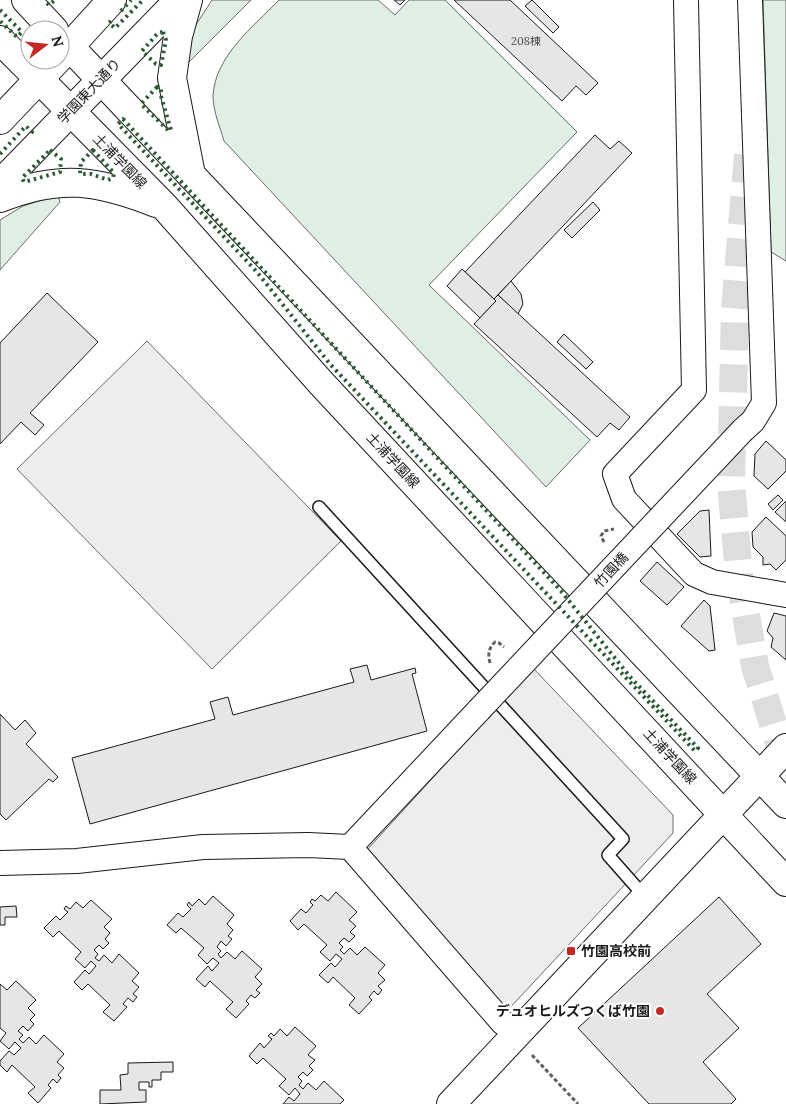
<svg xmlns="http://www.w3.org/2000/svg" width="786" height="1104" viewBox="0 0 786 1104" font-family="Lora,'Noto Sans JP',serif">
<rect width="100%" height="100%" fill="#fff"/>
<g fill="#e0efe3" stroke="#6a6a6a">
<path d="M212,0H251L183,68L190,34Z"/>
<path d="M279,0H378L395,15L409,0H445L577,132L429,285L590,440L546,487L224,141C220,127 213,111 213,96C215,56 253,27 279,0Z"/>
<path d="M763,0H786V261L771,252Z"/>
<path d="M58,195L60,202L0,270V220L23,206Z"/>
</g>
<g fill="#ededed" stroke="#6a6a6a">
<path d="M147,341L341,541L212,669L17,469Z"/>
<path d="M533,668L673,815V833L505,1013L366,851Z"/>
</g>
<g fill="#e6e6e6" stroke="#1a1a1a">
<path d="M394,0H405L400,5Z"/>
<path d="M454,0H510L598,83L586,95L576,86L562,101Z"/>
<path d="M532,0L559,27L553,33L525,6Z"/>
<path d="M595,135L610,149L619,141L632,153L494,299L465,272Z"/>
<path d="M593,202L600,210L572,238L564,230Z"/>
<path d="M462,269L496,301L480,318L447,286Z"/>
<path d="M511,281L521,294L523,304L518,314L498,295Z"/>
<path d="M47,293L98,342L30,413L44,425L35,435L21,422L0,444V343Z"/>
<path d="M498,295L630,417L619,430L610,423L597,437L474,324L496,301L494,299Z"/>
<path d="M564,334L593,362L586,369L557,342Z"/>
<path d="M766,441L786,460V471L768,489L754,476L755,454Z"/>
<path d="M778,495L783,500L773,510L768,504Z"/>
<path d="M786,501V522L775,512Z"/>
<path d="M709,510L711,556L700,557L677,534L700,511Z"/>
<path d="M766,517L786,536V560L776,570L770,564L763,565V557L753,547L752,532Z"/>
<path d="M657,562L684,587L667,605L640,581Z"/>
<path d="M704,600L710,606L715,650L709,651L681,626Z"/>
<path d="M774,613L786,616V660L771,647L773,638L767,631Z"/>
<path d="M367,665L371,680L415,668L416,673L412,674L427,731L90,824L72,758L215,719L210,702L228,697L233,715L354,682L350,669Z"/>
<path d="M0,714L15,730L25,720L36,733L26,744L58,777L53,782L49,779L6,820L0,814Z"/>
<path d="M336,892L357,912L349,920L356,926L350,932L355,936L349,942L344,938L339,943L343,947L340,950L344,954L350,948L357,955L365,947L385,965L378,973L385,980L378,986L382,990L378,995L374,991L369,997L372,1000L359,1014L349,1005L355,998L333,977L328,983L319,975L331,963L335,967L342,959L336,954L330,961L320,952L327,945L304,924L298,930L290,921L301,909L306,913L313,905L310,902L312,899L315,901L321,895L328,901Z"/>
<path d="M213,896L234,915L227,924L233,930L228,936L232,939L226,946L221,941L217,947L221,951L218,954L221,958L227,952L235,959L242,951L262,969L255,977L262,984L256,990L260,993L255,998L251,995L246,1001L249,1004L236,1018L226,1009L233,1002L210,981L205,987L196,979L208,966L212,971L219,963L213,958L207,964L198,955L204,948L181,928L176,933L167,925L178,913L183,917L191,909L187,905L189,902L192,906L199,899L205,905Z"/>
<path d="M719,897L761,944L707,994L739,1028L703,1062L736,1099L731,1104H649L578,1028Z"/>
<path d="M91,900L112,919L104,927L110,933L105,939L109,943L103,949L99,945L94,950L98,954L95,958L99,961L104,955L112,963L119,954L139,973L132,981L139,987L133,994L137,997L133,1002L128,998L123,1004L127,1007L114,1021L103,1012L110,1005L88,984L82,990L74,982L85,970L89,974L96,966L91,961L85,968L75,959L81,952L59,931L53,937L44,928L56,916L60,920L68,912L64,909L66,906L70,909L76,902L83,908Z"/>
<path d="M16,906L17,917H5V925H0V907Z"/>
<path d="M16,981L36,1000L28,1008L35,1015L30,1020L34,1024L28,1031L23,1026L18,1031L23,1035L19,1039L23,1043L29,1037L36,1044L44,1035L64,1054L57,1062L64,1068L58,1075L61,1078L57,1083L53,1079L48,1085L51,1088L38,1103L28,1093L35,1087L12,1065L7,1072L0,1065V1061L9,1051L14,1055L21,1048L15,1042L9,1049L0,1041L6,1033L0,1028V984L7,990Z"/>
<path d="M295,1027L316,1046L308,1055L315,1060L309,1066L313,1070L307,1076L303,1072L298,1077L302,1081L299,1085L303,1089L308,1083L316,1090L324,1081L344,1100L340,1104H283L289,1097L294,1101L300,1094L295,1088L289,1095L279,1086L286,1079L263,1058L257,1064L249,1056L260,1043L264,1048L272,1039L268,1036L271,1033L274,1036L280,1029L287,1036Z"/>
<path d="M173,1062V1072H161V1080H152V1087H149V1082H139V1090H146V1102L100,1104V1090H121L120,1075L128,1074V1063Z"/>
</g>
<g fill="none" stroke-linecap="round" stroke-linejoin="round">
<path stroke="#ddd" stroke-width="28" stroke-dasharray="28 14" stroke-linecap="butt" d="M748,155L735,309L731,482L739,575L755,666L786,766"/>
<defs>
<path id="lane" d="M319,507L623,839L608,855L645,897"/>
<g id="street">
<path d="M686,1L694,390L615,474L624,499L694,574L712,582L786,595"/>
<path d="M743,430L753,421L764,403L750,0"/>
<path d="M350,847L503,1023"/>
<path d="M0,863L77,861L203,847L308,845L350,847L479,710"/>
</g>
<g id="secondary">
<path d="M26,0L54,30"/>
<path d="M0,40L39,79"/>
<path d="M451,1104L786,748"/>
</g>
<g id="primary">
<path d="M188,0L178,36L172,78L191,175"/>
<path d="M70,47L786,804"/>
<path d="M60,57L112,0"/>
<path d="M39,79L164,206L322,384L786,882"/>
<path d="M0,120L57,60"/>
<path d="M0,184L179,0"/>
<path d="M0,198C60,174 97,180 156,203"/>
</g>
</defs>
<use href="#lane" stroke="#1a1a1a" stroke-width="14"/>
<use href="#street" stroke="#1a1a1a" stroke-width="26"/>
<use href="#secondary" stroke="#1a1a1a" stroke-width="30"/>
<use href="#primary" stroke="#1a1a1a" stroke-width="30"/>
<g stroke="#5f5f5f" stroke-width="3" stroke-dasharray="4 2.5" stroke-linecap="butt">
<path d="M604,542L601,536L604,531L614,529"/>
<path d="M490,663C488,654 488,649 495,642L499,643L504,647"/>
<path d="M532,1055L578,1104"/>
</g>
<use href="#lane" stroke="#fff" stroke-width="11"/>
<use href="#street" stroke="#fff" stroke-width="24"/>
<use href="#secondary" stroke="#fff" stroke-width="28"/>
<use href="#primary" stroke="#fff" stroke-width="28"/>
<defs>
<path id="street-bridge" d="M479,710L743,430"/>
</defs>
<use href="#street-bridge" stroke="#1a1a1a" stroke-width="26" stroke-linecap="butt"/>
<use href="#street-bridge" stroke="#fff" stroke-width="24"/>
<g stroke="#2b5a34" stroke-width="4" stroke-dasharray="2.5 4" stroke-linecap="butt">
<path d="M47,3L49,5L55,0"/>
<path d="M0,10L22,32L17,37L0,21"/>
<path d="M121,11L131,0"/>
<path d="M111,21L109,23L115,28L143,0"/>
<path d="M163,32L166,40L161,65L156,64L142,51L158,33Z"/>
<path d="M157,87H161V96L171,130L169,131L141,104Z"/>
<path d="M123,119L561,591L631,678L698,748L695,751L330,364L257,272L118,124Z"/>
<path d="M50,150L61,159L60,172L24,182L22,178Z"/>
<path d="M93,150L114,173L113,178L108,180L91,174H80L81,162Z"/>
<path d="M0,154L26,126L32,132L30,135"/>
</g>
</g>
<g fill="#c62828" stroke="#fff" stroke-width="2">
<rect x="566" y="946" width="10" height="10" rx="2.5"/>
<circle cx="660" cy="1011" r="5"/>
</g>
<g text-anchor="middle" stroke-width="4" stroke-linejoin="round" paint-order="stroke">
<g font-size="11" fill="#4d4d4d">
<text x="526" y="45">208棟</text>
</g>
<g font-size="14" fill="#1a1a1a" stroke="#fff">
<text transform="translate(89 91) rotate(-46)" y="5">学園東大通り</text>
<text transform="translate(120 161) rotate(46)" y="5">土浦学園線</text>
<text transform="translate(393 460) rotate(47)" y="5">土浦学園線</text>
<text transform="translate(611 570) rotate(-47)" y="5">竹園橋</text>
<text transform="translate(670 756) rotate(47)" y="5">土浦学園線</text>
</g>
<g font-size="14" font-weight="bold" fill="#1a1a1a" stroke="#fff" text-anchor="start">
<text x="581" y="956">竹園高校前</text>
<text x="650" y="1016" text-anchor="end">デュオヒルズつくば竹園</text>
</g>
</g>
<g transform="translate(45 45) rotate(74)"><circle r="24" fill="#ffffff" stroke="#a3a3a3"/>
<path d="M0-4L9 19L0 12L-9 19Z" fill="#c62828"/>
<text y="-8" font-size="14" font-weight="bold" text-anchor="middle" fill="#1a1a1a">N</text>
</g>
</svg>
